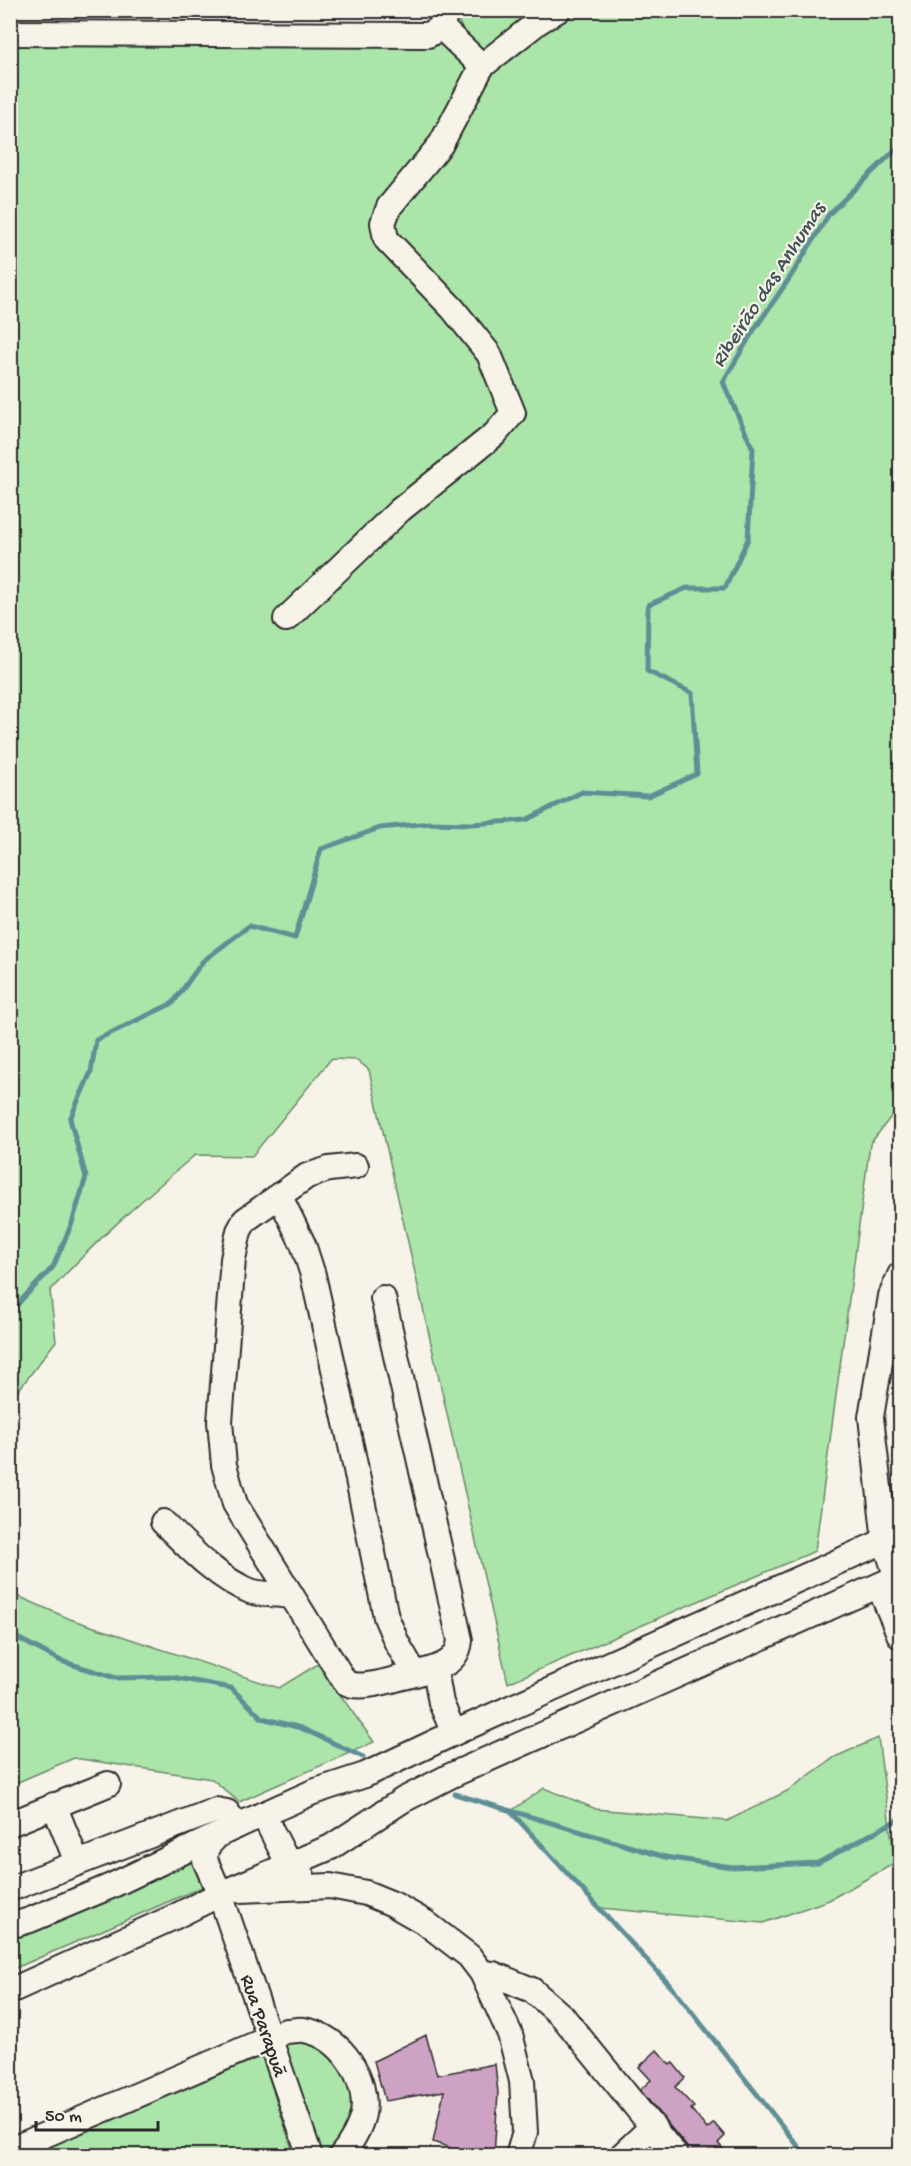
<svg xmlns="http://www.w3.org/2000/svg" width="911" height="2166" viewBox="0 0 911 2166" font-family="'Gochi Hand',sans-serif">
<rect width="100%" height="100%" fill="#f7f3e8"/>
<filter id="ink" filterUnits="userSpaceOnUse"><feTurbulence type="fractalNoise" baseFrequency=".0167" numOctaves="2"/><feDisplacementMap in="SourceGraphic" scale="12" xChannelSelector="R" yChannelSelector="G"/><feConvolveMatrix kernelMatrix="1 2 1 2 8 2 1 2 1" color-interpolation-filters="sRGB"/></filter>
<g filter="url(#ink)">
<g fill="#abe5aa" stroke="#6b886a" stroke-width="1.5">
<path d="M453,10L900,11V1105L870,1144L815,1551L508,1683L369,1070L357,1060L331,1059L252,1156L195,1155C144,1198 95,1241 50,1291L56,1341L11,1400V46L469,42Z"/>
<path d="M11,1593L70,1619L279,1688L318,1664L374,1742L239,1802L212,1779L74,1758L11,1785Z"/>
<path d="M878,1738L895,1863L829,1900L763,1923L600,1908L511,1811L544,1788L596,1809L727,1821L787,1791L835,1757Z"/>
<path d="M192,1862L202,1887L11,1970V1937Z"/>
<path d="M280,2042C289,2042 300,2040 308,2043C317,2045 326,2051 332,2057C336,2061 343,2065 346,2069C366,2099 346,2135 323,2155Z"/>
<path d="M262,2056L294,2155H29Z"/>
</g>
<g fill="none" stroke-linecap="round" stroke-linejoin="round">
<g stroke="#5e8f95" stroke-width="5">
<path d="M10,1312L53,1267L72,1223L86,1177L70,1119L91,1072L96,1040L173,1003L203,961L249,926L295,938L321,849L380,828L430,823L471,824L526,820L582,792L648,796L697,774L692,693L647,671L648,605L687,588H725L748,539L753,449L723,382L752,333L791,276L829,214L896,149L900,151"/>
<path d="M10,1634L61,1661L116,1678L172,1677L231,1688L262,1718L301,1728L363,1757"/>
<path d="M455,1794L665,1857L732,1867L818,1863L899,1819"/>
<path d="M512,1813L676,1992L806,2156"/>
</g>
</g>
<g fill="#cea2c4" stroke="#2b2b2b" stroke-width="1.5">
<path d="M426,2035L437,2075L495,2064L498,2093L494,2156H474L433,2142L444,2091L385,2101L374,2061Z"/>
<path d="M657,2050L670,2065L673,2063L685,2078L675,2087L694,2107L691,2109L707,2129L714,2123L725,2136L718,2143L729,2156H690L687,2147L640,2090L651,2080L639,2067Z"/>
</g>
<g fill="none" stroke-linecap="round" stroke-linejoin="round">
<defs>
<g id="minor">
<path d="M441,27L482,66"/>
<path d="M10,33L428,35L441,27L446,13L444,10"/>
<path d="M286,619L400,510L495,434L513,413L489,354L453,309L386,239L383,223L389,207L441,144L482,66L538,22L558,10"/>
<path d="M356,1166L329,1169L307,1176L245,1220L239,1231L233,1259L220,1422L224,1465L235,1504L345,1682C360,1692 397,1678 415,1674"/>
<path d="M279,1195L303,1244L313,1275L352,1450L386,1617L397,1643L415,1674C436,1668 458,1665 460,1640L383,1298"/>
<path d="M163,1522C187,1546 218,1579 250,1591C262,1595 278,1594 291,1596"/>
<path d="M897,1578L885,1541L871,1417L891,1296L900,1275"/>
<path d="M884,1598L900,1636"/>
<path d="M435,1669L441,1703L454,1733"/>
<path d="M54,1805L77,1862"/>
<path d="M263,1814L289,1865L302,1876"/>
<path d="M10,1824L108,1784"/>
<path d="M215,1838L206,1848L205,1860L220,1894L310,2156"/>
<path d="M10,1889L216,1810L227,1812L237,1826"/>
<path d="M241,1890L330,1886L366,1893L393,1904L426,1923L469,1956L482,1973L510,2034L522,2081L525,2132L518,2156"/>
<path d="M10,1926L30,1920L111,1886L237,1826L313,1792L365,1775L454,1733L900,1534"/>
<path d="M482,1973L493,1974L532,1990L563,2017L676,2156"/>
<path d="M10,1991L174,1917L220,1894L331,1847L403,1800L452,1775L900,1576"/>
<path d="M10,2150L286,2031C292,2031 299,2029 304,2030C341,2036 369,2079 363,2114C360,2128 350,2145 341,2156"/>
<path d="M621,2156L653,2126"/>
</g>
</defs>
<use href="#minor" stroke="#2b2b2b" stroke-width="28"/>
<use href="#minor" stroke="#f7f3e8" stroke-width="24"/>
</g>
</g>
<g text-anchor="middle" stroke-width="4.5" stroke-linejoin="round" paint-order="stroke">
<g font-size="20" fill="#2b2b2b" stroke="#f7f3e8">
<text transform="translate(265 2025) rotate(71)" y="7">Rua Parapuã</text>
</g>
<g font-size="21" font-style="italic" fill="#405457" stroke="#f7f3e8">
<text transform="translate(767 284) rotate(-57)" y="7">Ribeirão das Anhumas</text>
</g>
</g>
<rect width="911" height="2166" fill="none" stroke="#f7f3e8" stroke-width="36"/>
<rect x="18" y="18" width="875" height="2130" fill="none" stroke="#2b2b2b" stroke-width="2" filter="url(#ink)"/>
<path d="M36 2121v9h122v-9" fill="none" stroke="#2b2b2b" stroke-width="3"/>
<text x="45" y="2121" font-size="18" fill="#2b2b2b" stroke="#f7f3e8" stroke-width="4.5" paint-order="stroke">50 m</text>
</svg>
